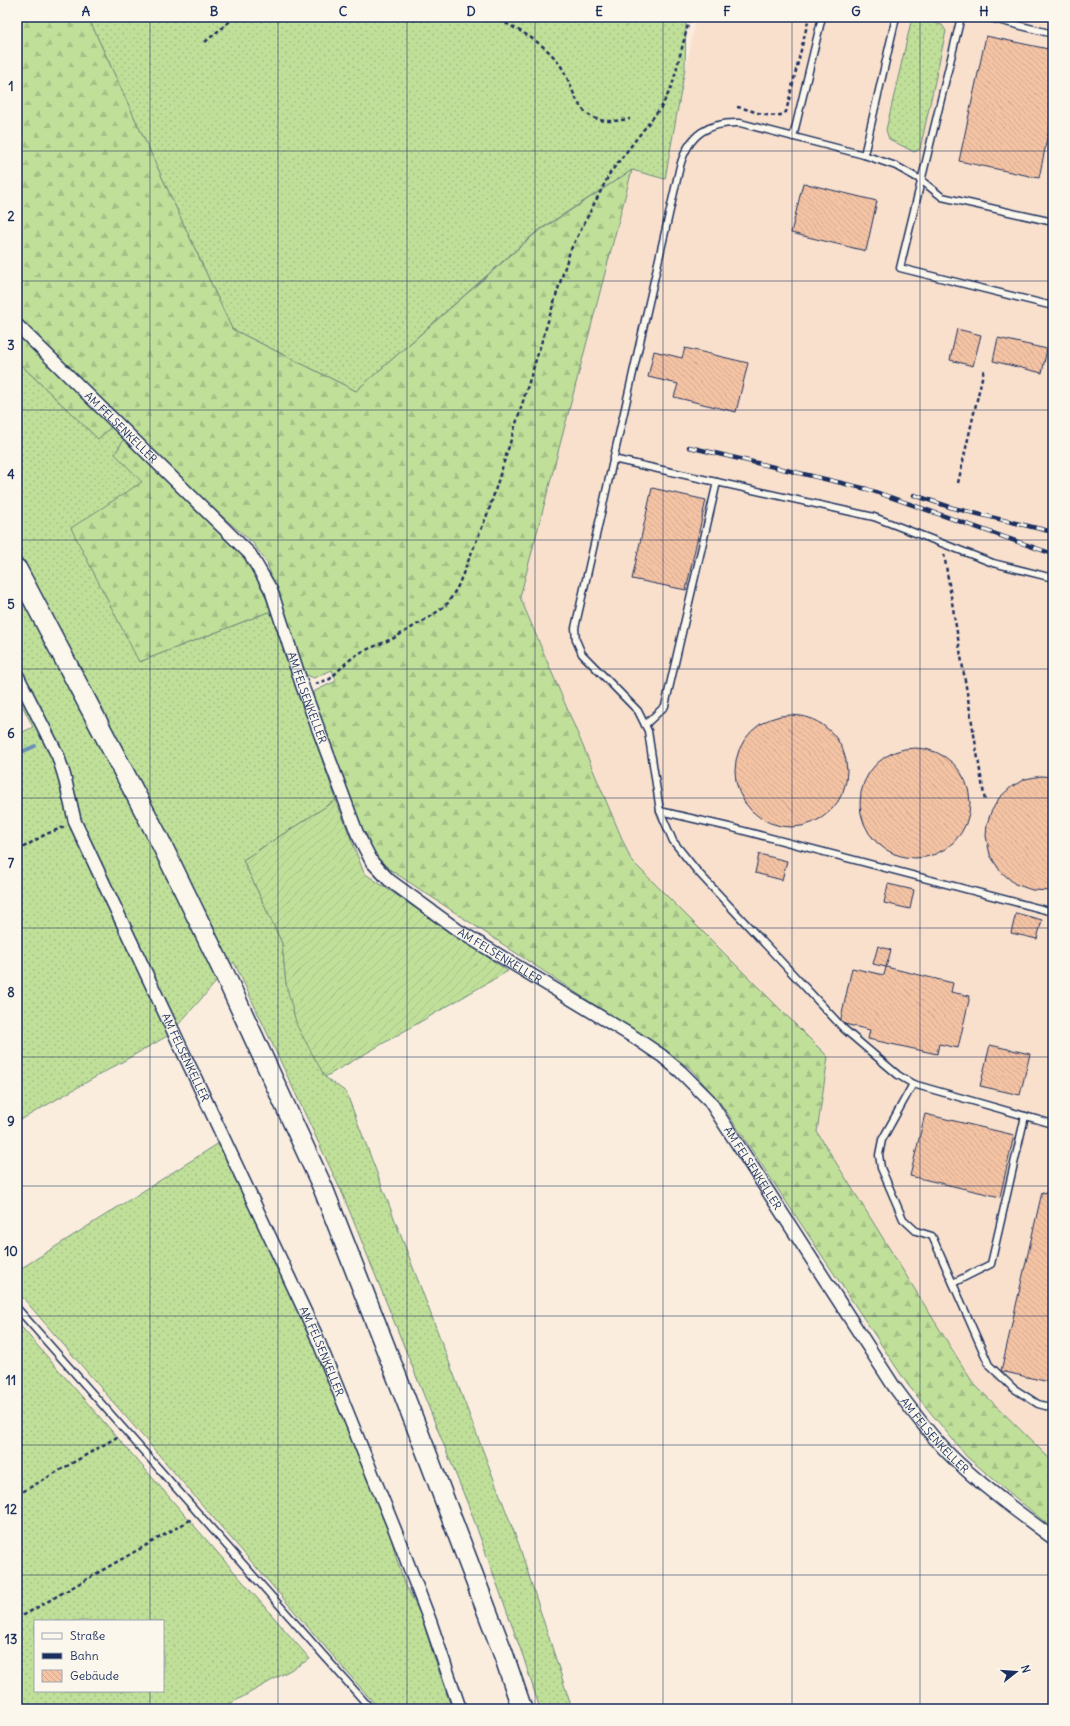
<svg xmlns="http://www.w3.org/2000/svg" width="1070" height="1726" viewBox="0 0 1070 1726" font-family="Delius,sans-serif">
<defs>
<pattern id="grass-dots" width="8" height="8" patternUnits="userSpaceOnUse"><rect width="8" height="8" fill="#c0e099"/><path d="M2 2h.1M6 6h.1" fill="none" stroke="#a4c086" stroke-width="1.8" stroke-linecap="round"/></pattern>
<pattern id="forest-firs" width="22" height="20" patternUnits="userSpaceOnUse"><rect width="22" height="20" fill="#c0e099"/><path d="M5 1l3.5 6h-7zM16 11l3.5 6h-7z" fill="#a4c086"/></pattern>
<pattern id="garden-furrows" width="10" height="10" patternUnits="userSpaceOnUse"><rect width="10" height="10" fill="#c0e099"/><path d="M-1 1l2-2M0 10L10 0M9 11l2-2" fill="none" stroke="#a4c086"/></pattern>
<pattern id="building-back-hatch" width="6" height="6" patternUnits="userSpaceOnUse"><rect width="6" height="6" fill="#f4c3a4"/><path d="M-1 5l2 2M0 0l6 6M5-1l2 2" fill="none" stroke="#d1a890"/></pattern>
</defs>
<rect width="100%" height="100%" fill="#faedde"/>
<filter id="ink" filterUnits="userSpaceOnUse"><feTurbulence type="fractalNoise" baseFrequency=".025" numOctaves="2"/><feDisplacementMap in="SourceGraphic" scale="8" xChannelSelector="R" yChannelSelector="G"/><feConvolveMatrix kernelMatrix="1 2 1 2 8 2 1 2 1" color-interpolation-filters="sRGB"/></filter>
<g filter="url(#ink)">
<path fill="#f8e0cd" d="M696,17H1053V1462L973,1383L817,1132L828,1057L631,860L520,597L632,170L665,178Z"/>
<g fill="url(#grass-dots)" stroke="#6e887c" fill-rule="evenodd">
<path d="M88,17H686L685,69L665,179L632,170L536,232L356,391L232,329Z"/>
<path d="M918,18L942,25L946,31L920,149L914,152L889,139L886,130L911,22Z"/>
<path d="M17,361L98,439L114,424L126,436L115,454L143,482L139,662L271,611L336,800L243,860L282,943L286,984L325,1077L346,1092L519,1545L572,1709H540L523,1656L471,1512L343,1195L234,962L169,1035L17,1122V735L33,727L17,695Z"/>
<path d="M219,1143L307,1328L389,1528L396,1557L404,1582L422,1617L433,1654L452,1709H379L17,1291V1271Z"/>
<path d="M17,1322L310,1659L221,1709H17ZM35,1621H163V1691H35Z"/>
</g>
<g fill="url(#forest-firs)" stroke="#6e887c">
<path d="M17,17H88L232,329L356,391L536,233L632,170L520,597L631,860L828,1057L817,1132L973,1383L1053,1462V1529L967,1457L908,1385L722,1105L690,1068L374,859L312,699L315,691L336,681L332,670L314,678L304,674L267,563L253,543L208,504L17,317Z"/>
<path d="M17,330L114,424L98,439L17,361Z"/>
<path d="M126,436L234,544C254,568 260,582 271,611L139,662L71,528L142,482L115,454Z"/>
</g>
<path fill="url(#garden-furrows)" stroke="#6e887c" d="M336,800L364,873L508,971L325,1077L297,1026L286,984L282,943L243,860Z"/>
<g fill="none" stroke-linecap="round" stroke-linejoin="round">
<path stroke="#6690ba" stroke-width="4" d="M17,754L35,746"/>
</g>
<g fill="url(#building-back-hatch)" stroke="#1b2f5e">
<path d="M986,36L1053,50V110L1039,178L959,161Z"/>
<path d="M803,183L877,201L866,251L791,233Z"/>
<path d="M957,329L981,335L973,366L950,360Z"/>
<path d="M998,338L1047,349L1042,373L993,361Z"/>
<path d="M685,348L748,363L736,412L674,397L678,384L648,377L654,351L682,358Z"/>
<path d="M652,488L706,500L686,590L632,579Z"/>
<circle cx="791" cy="771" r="56"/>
<circle cx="915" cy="803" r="55"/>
<path d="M1041,776L1053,777V890L1051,891L1032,890L1015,884L1000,871L990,855L986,836L987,824L991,812L999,798L1011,787L1025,779Z"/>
<path d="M759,854L787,861L782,880L755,873Z"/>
<path d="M888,884L914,890L910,909L884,903Z"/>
<path d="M1016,913L1042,920L1037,939L1011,933Z"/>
<path d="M878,946L891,950L886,967L873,964Z"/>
<path d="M886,967L953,983L951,992L970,996L958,1048L939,1044L937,1054L868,1039L870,1030L840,1023L852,968L884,975Z"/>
<path d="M990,1045L1030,1054L1020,1095L980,1086Z"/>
<path d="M925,1114L1014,1135L1000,1197L910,1176Z"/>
<path d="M1042,1192L1053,1194V1383L1001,1371Z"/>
</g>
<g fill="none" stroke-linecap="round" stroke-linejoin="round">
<defs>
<g id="lane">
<path d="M961,17L900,268L1053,306"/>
<path d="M986,17L1053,34"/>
<path d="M793,137L822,17"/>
<path d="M864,155L896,17"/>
<path d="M1053,222L942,197L921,180L896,166L864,155L740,123C708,122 689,134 680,166L575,628L576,640L582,654L638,711L648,731L660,811L673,841L697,871L844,1029L898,1075L913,1084L1053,1124"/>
<path d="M613,459L874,517L993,563L1053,578"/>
<path d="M645,725L665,706L717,482"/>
<path d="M660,811L729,827L1053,912"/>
<path d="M913,1084L882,1140L879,1155L881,1168L903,1219L916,1231L932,1236L989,1365L1013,1388L1038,1404L1053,1408"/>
<path d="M953,1283L991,1264L1025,1116"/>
<path d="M17,1308L371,1709"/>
</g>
<g id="street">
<path id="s1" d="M17,325L250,554L271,590L303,688L357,833L372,862L389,880L459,931L637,1039L662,1056L681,1072L709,1100L893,1385C910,1408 928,1433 949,1454C978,1483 1019,1513 1053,1538"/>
<path id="s2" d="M17,675L58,756L64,775L75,822L316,1335L395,1530L430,1621L460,1709"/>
</g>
<path id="primary" d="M17,569L158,837L225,975L323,1188L427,1454L503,1653L522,1709"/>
</defs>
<use href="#lane" stroke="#1b2f5e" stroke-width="9"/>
<use href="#street" stroke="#1b2f5e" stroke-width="15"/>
<use href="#primary" stroke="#1b2f5e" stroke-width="22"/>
<g stroke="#1b2f5e" stroke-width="2.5" stroke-dasharray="4 3" stroke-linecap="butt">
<path d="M493,17C516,28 543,42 558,62C575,84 573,119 608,121C615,121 622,120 630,119"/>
<path d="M205,42L235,17"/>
<path d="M737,107C751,109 774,122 786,112L809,17"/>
<path d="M958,483L984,369"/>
<path d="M944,554L985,801"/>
<path d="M315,684L330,679L347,662L359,653L394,638L433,615L448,603L458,586L489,510L570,251L610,173L662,106L672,86L690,17"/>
<path d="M17,851L46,834L64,827"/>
<path d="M17,1495L119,1436"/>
<path d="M17,1619L192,1519"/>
</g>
<use href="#lane" stroke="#fbf7ec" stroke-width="6"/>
<use href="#street" stroke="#fbf7ec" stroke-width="12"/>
<use href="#primary" stroke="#fbf7ec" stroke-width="19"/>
<defs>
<g id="rail">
<path d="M689,447L867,489L1053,554"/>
<path d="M914,495L953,508L1053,532"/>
</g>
</defs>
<use href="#rail" stroke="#1b2f5e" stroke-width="4.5"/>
<use href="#rail" stroke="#fbf7ec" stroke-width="3" stroke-dasharray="9" stroke-linecap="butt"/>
</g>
</g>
<path fill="none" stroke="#1b2f5e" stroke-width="1" stroke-opacity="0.55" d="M150,17V1621M278,17V1709M407,17V1709M535,17V1709M663,17V1709M792,17V1709M920,17V1709M17,151H1053M17,281H1053M17,410H1053M17,540H1053M17,669H1053M17,798H1053M17,928H1053M17,1057H1053M17,1186H1053M17,1316H1053M17,1445H1053M17,1575H1053M150,1691V1709"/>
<g text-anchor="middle" stroke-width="3.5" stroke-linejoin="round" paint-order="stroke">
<g font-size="11" fill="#1b2f5e" stroke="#fbf7ec">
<text dy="4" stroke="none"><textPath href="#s1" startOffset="146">AM FELSENKELLER</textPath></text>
<text dy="4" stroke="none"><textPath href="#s1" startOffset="482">AM FELSENKELLER</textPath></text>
<text dy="4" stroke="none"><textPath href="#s1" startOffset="818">AM FELSENKELLER</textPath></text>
<text dy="4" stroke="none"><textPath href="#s2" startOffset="419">AM FELSENKELLER</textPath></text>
<text dy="4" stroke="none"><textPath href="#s1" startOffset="1154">AM FELSENKELLER</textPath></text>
<text dy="4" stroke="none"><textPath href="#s2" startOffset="743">AM FELSENKELLER</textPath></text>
<text dy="4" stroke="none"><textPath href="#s1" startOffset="1478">AM FELSENKELLER</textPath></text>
</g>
</g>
<rect width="1070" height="1726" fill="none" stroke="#fbf7ec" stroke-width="44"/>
<rect x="34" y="1620" width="130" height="72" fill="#fbf7ec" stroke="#a1a7b3"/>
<rect x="42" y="1633" width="20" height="6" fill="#fbf7ec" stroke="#a1a7b3"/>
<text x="70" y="1640" font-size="12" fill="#1b2f5e">Straße</text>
<rect x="42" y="1653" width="20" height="6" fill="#1b2f5e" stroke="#a1a7b3"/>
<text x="70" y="1660" font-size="12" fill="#1b2f5e">Bahn</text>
<rect x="42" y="1670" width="20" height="12" fill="url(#building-back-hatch)" stroke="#a1a7b3"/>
<text x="70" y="1680" font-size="12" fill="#1b2f5e">Gebäude</text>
<g transform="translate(1016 1672) rotate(73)" stroke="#fbf7ec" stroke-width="3" paint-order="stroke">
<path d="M0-3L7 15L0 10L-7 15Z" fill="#1b2f5e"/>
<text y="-6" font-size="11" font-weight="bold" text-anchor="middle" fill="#1b2f5e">N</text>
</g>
<rect x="22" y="22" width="1026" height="1682" fill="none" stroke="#1b2f5e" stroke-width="1.5"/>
<g font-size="13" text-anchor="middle" font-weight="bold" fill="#1b2f5e">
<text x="86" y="16">A</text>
<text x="214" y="16">B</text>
<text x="343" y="16">C</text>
<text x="471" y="16">D</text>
<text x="599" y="16">E</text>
<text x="727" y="16">F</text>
<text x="856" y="16">G</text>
<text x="984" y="16">H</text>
<text x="11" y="91">1</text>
<text x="11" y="221">2</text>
<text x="11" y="350">3</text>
<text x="11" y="479">4</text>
<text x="11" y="609">5</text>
<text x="11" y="738">6</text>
<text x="11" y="868">7</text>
<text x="11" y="997">8</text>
<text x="11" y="1126">9</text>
<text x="11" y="1256">10</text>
<text x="11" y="1385">11</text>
<text x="11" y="1514">12</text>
<text x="11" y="1644">13</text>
</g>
</svg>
